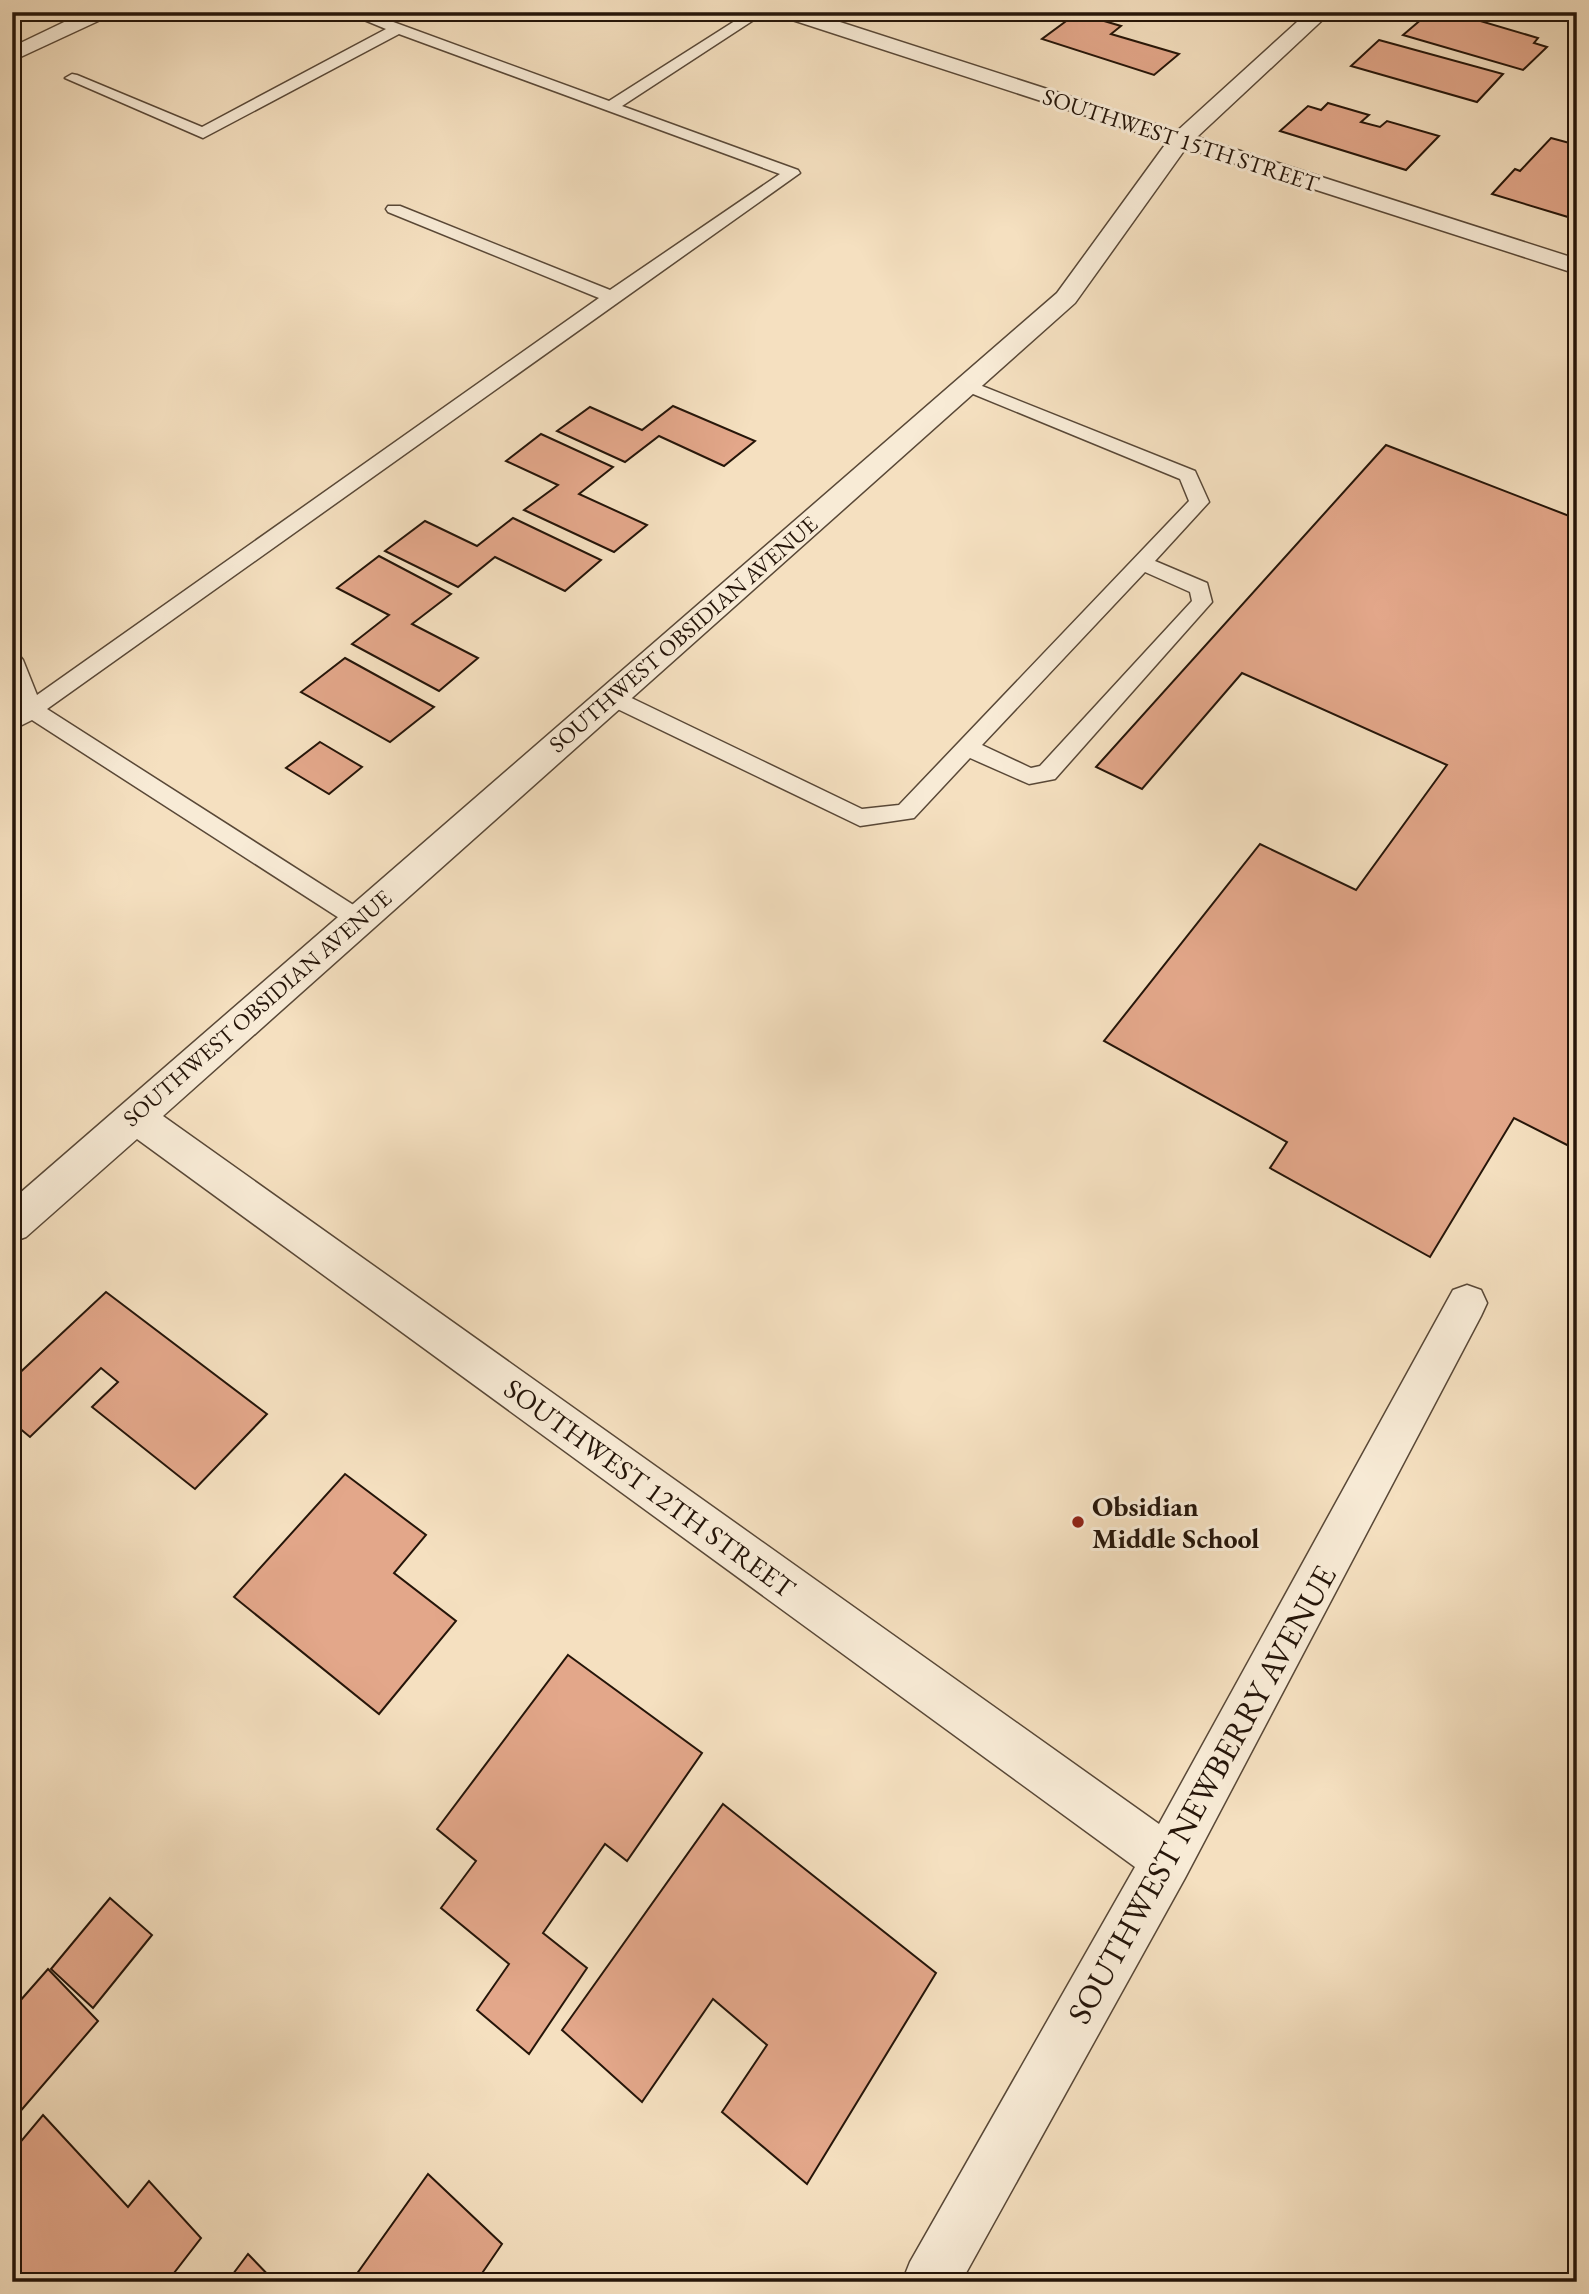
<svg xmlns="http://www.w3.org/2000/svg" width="1589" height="2294" viewBox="0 0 1589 2294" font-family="'EB Garamond',serif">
<rect width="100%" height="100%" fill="#f5e0c0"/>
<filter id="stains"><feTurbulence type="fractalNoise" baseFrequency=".00286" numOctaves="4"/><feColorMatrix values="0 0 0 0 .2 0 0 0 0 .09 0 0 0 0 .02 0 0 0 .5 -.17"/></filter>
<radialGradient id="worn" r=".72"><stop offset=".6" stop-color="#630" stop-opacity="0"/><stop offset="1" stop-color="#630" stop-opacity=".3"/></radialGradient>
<g fill="#e3a78a" stroke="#251509" stroke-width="2">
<path d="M1430,12H1450L1538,38L1534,43L1547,47L1523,70L1403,35Z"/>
<path d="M1077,13L1121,26L1111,34L1179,54L1154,75L1042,39Z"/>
<path d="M1379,40L1503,74L1477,102L1351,66Z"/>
<path d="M1328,103L1369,115L1361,122L1380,127L1387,121L1439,136L1406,170L1280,131L1308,106L1321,110Z"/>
<path d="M1551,138L1577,145V207L1568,217L1492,194L1515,169L1520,171Z"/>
<path d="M673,406L755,441L724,466L659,436L625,462L557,431L590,407L642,430Z"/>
<path d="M541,434L613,467L579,494L647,525L614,552L524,510L558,485L506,461Z"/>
<path d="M1386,445L1577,519V1150L1514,1118L1430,1257L1270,1168L1287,1142L1104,1041L1260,844L1356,890L1447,765L1242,673L1142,789L1096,767Z"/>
<path d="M513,518L601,560L565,591L495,557L458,587L385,551L425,521L477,546Z"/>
<path d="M379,556L451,594L412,624L478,658L439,691L352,644L389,615L337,588Z"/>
<path d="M345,658L434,707L390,742L301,692Z"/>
<path d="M320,742L362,767L329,794L286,768Z"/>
<path d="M106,1292L267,1414L195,1489L92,1407L118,1382L101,1368L30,1437L12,1422V1380Z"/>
<path d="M345,1474L426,1535L394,1573L456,1621L379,1714L234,1597Z"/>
<path d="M568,1655L702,1753L627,1861L605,1844L543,1933L587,1968L529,2054L477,2010L509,1964L441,1908L476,1861L437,1829Z"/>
<path d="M723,1804L936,1973L807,2184L722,2112L767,2045L713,1999L642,2102L562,2030Z"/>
<path d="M110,1898L152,1935L93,2008L51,1969Z"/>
<path d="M48,1969L98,2021L18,2114L12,2108V2010Z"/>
<path d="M43,2115L128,2207L149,2181L201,2238L167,2282H12V2152Z"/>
<path d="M428,2174L502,2244L476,2282H351Z"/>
<path d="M248,2254L275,2282H227Z"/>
</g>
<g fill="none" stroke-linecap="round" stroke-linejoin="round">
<defs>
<g id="service">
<path d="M345,12H366L609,101L749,12H766L622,106L798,170L800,173L47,709L366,913L370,919L366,925L358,928L350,925L32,720L12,730V712L20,707L12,687V653L19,655L23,660L37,695L599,298L388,212L386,209L388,206H400L610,290L780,174L399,34L203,138L65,78L72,74L77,75L202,127L386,29Z"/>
<path d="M967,380L1195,471L1209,502L1155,561L1207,583L1212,602L1055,779L1029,784L970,758L914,818L860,826L603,702L600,697L603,692L611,690L619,692L862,809L899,805L1189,501L1180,479L961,389L958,385L961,381ZM1145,572L1190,592L1192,601L1040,766L1031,768L982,745Z"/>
</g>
<g id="minor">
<path d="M85,12H112L109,16L12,61V47Z"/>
<path d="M777,12H809L1177,131L1308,12H1331L1197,137L1577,259V274L1186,148L1075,303L163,1116L1159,1824L1453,1290L1467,1285L1481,1290L1487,1303L1481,1316L1185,1878L961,2282H902L910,2262L1135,1867L137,1139L26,1237L12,1242V1200L1057,293L1167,142L780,16Z"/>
</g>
</defs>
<use href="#service" stroke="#594837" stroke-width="3"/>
<use href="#minor" stroke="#594837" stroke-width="3"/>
<use href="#service" fill="#f8ebd6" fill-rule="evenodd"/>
<use href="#minor" fill="#f8ebd6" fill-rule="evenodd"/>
</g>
<circle fill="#8f2418" stroke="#f8ebd6" stroke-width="2.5" cx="1078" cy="1522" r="7"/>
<g text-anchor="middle" stroke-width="6" stroke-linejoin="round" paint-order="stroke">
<g font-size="23" fill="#251509" stroke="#f8ebd6">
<text transform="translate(1181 140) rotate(18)" y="8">SOUTHWEST 15TH STREET</text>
<text transform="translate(683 634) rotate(-41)" y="8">SOUTHWEST OBSIDIAN AVENUE</text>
<text transform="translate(257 1008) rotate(-41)" y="8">SOUTHWEST OBSIDIAN AVENUE</text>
</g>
<g font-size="28" fill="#251509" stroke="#f8ebd6">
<text transform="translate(650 1488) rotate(36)" y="10">SOUTHWEST 12TH STREET</text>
</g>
<g font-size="28" font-weight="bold" fill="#251509" stroke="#f8ebd6" text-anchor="start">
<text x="1092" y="1516">Obsidian<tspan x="1092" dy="32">Middle School</tspan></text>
</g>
<g font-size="33" fill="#251509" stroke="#f8ebd6">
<text transform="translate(1201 1794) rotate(-61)" y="12">SOUTHWEST NEWBERRY AVENUE</text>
</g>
</g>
<rect width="1589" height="2294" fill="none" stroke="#f5e0c0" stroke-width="42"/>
<rect x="14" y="14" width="1561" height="2266" fill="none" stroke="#251509" stroke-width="3.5"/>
<rect x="21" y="21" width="1547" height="2252" fill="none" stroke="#251509" stroke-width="2"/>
<rect width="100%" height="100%" filter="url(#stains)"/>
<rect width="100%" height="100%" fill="url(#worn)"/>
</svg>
